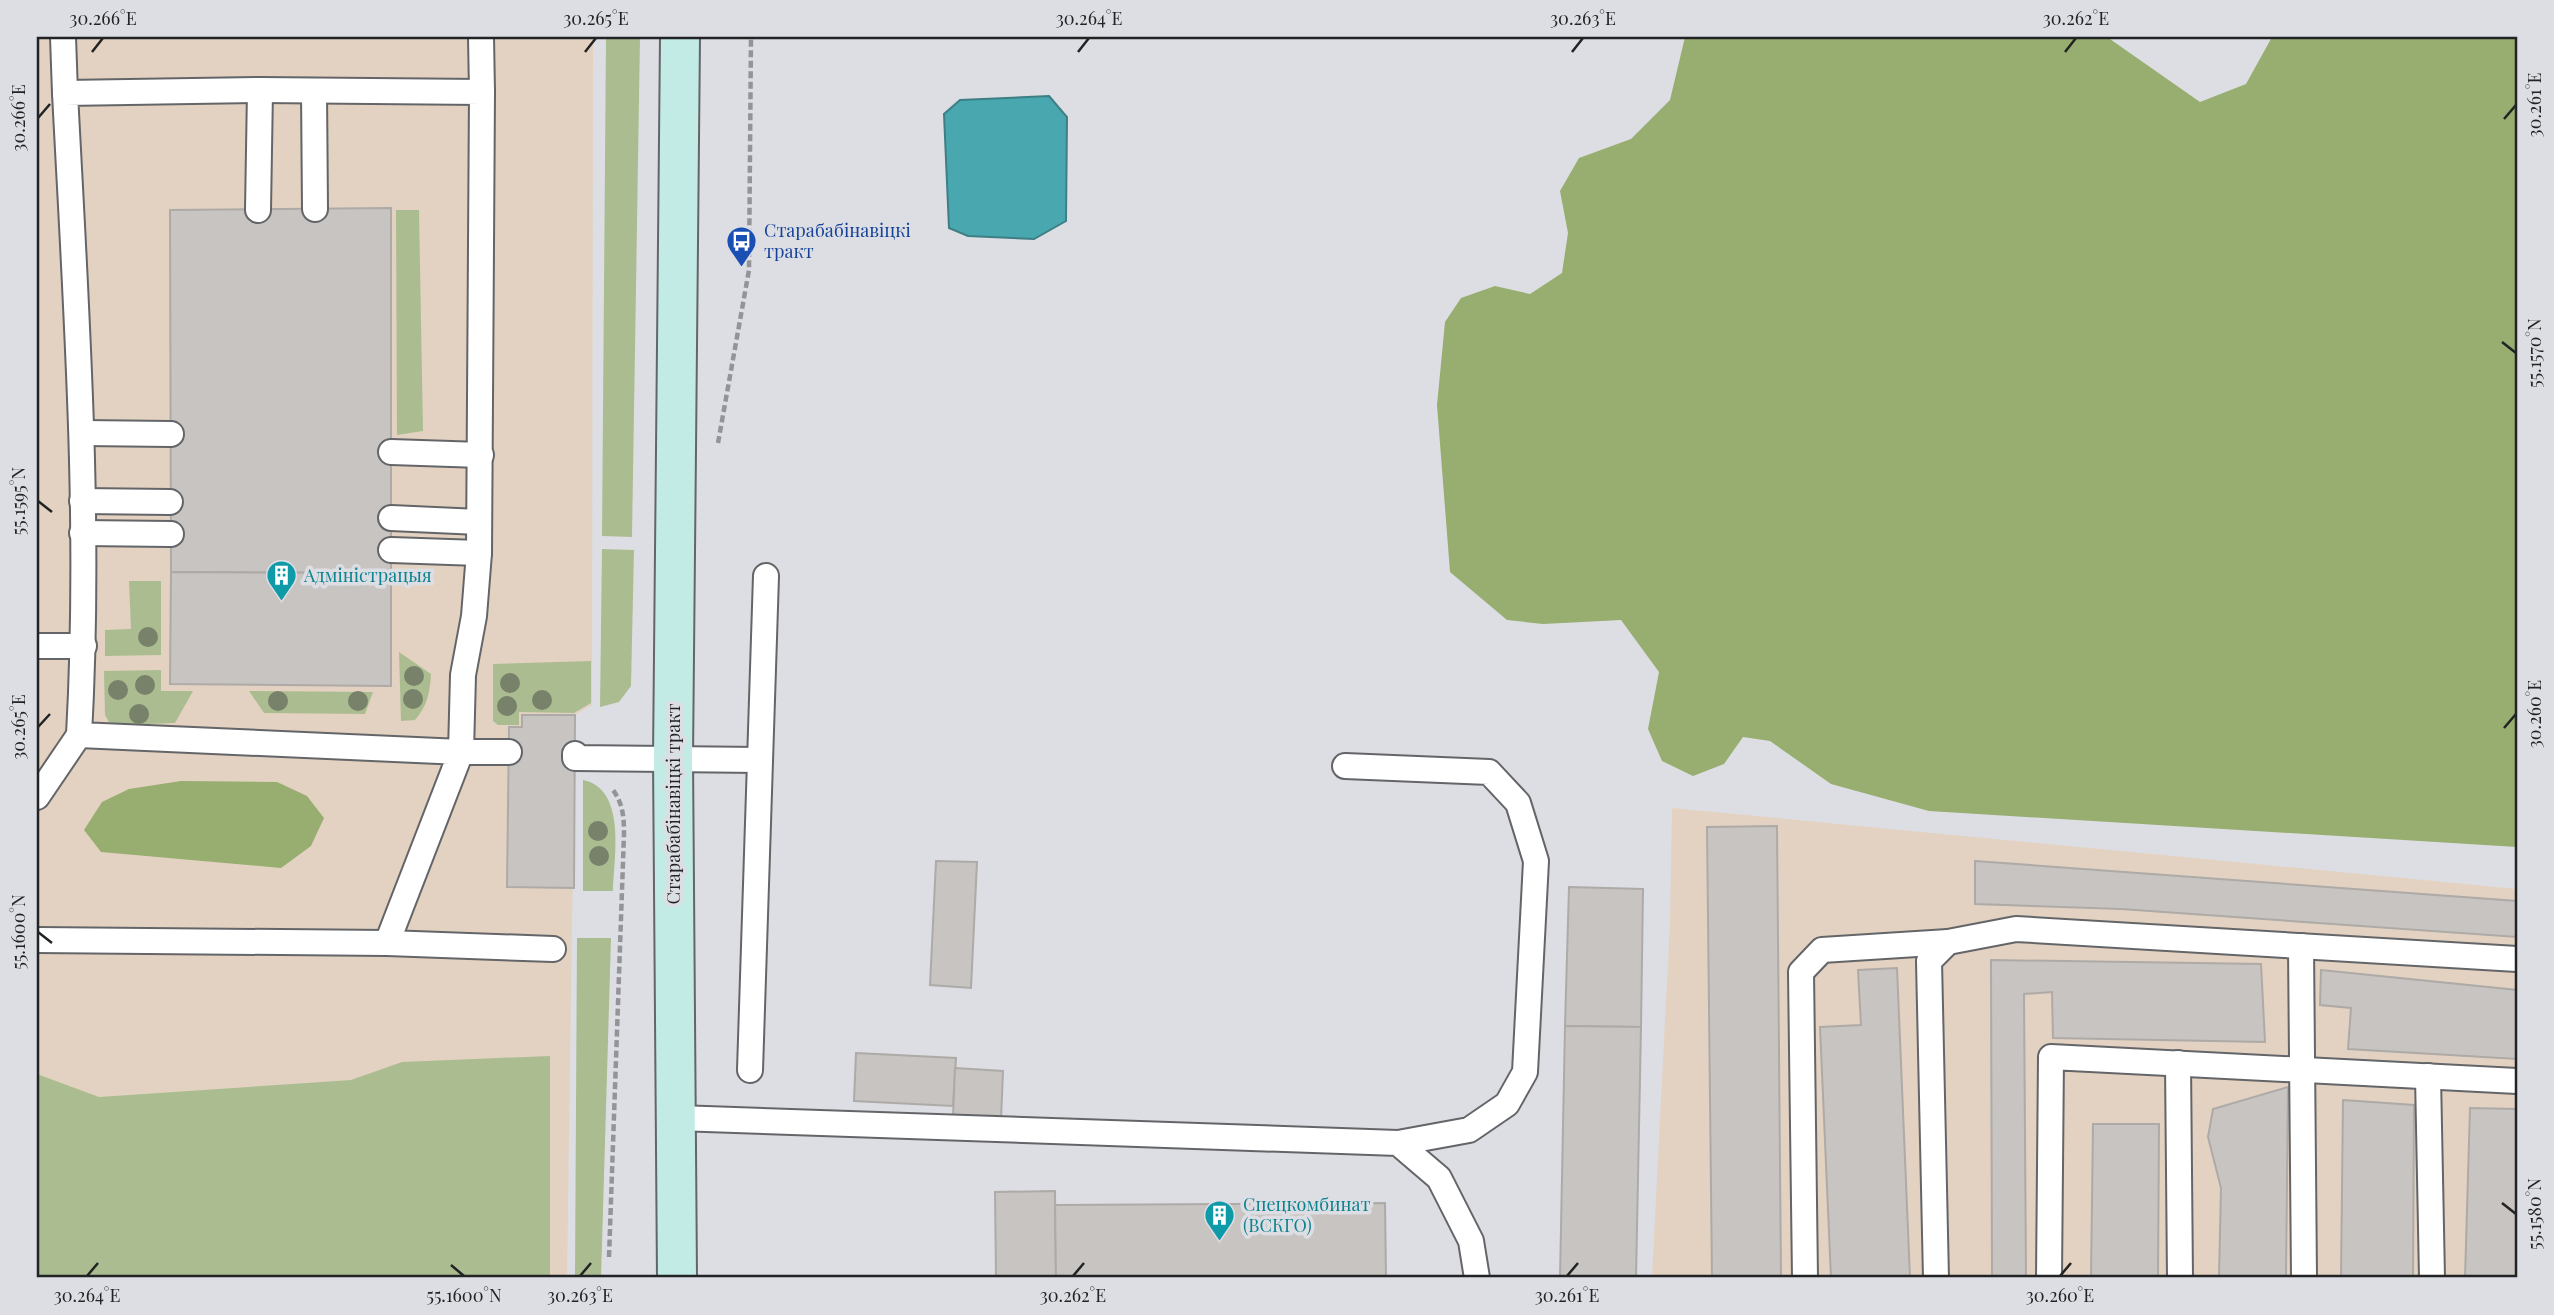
<svg xmlns="http://www.w3.org/2000/svg" width="2554" height="1315" viewBox="0 0 2554 1315" font-family="'Playfair Display',serif">
<rect width="100%" height="100%" fill="#dddee3"/>
<g fill="#e3d2c1">
<path d="M37,37H593L592,705L575,715L567,1278H37Z"/>
<path d="M1672,808L2517,889V1278H1652L1670,921Z"/>
</g>
<g fill="#abbd90">
<path d="M606,37H640L632,537L602,536Z"/>
<path d="M396,210H419L423,431L397,435Z"/>
<path d="M602,549L634,550L631,686L619,702L600,707Z"/>
<path d="M129,581H161V655L105,656V630L131,629Z"/>
<path d="M399,652L431,674C430,693 427,706 415,720L401,721Z"/>
<path d="M591,661V703L574,713L519,712V725H498L493,721V664Z"/>
<path d="M161,670V691H193L175,723L118,725L109,722L105,715L104,671Z"/>
<path d="M249,691L373,692L365,714L264,713Z"/>
<path d="M583,780C627,789 614,858 613,891H583Z"/>
<path d="M577,938H611L601,1278H575Z"/>
<path d="M550,1056V1278H37V1074L99,1097L351,1080L402,1062Z"/>
</g>
<g fill="#97ae70">
<path d="M1685,37H2107L2200,102L2246,84L2272,37H2517V847L1929,811L1831,784L1770,741L1743,737L1724,764L1693,776L1662,761L1648,729L1659,672L1621,620L1543,624L1507,620L1450,572L1437,405L1445,322L1461,298L1495,286L1530,294L1562,273L1568,233L1560,191L1579,158L1631,139L1670,100Z"/>
<path d="M181,781L277,782L307,796L324,818L311,846L281,868L101,852L84,830L102,802L129,789Z"/>
</g>
<path fill="#49a7af" stroke="#3d7f85" stroke-width="2" d="M1049,96L1067,117L1066,221L1034,239L968,236L949,228L944,114L960,100Z"/>
<g fill="#c7c4c1" stroke="#adaaa7" stroke-width="2">
<path d="M391,208V573L171,572L170,210Z"/>
<path d="M171,572L391,573V686L170,684Z"/>
<path d="M522,715H575L574,888L507,887L509,727H522Z"/>
<path d="M1777,826L1781,1278H1712L1707,827Z"/>
<path d="M936,861L977,862L971,988L930,985Z"/>
<path d="M1975,861L2517,901V937L2121,909L1975,904Z"/>
<path d="M1569,887L1643,889L1641,1027L1565,1026Z"/>
<path d="M1991,960L2261,964L2265,1042L2053,1038L2052,992L2024,994L2026,1278H1992Z"/>
<path d="M1897,968L1910,1278H1831L1820,1027L1861,1025L1858,970Z"/>
<path d="M2321,970L2517,990V1059L2348,1049L2351,1008L2320,1005Z"/>
<path d="M1565,1026L1641,1027L1636,1278H1560Z"/>
<path d="M856,1053L956,1058L953,1106L854,1101Z"/>
<path d="M955,1068L1003,1071L1001,1120L953,1118Z"/>
<path d="M2288,1087L2286,1278H2219L2221,1188L2208,1137L2213,1109Z"/>
<path d="M2343,1100L2414,1105L2413,1278H2341Z"/>
<path d="M2470,1108L2517,1109V1278H2465Z"/>
<path d="M2093,1124H2159L2158,1278H2091Z"/>
<path d="M1055,1191L1056,1278H996L995,1192Z"/>
<path d="M1385,1203L1386,1278H1056L1055,1205Z"/>
</g>
<g fill="none" stroke-linecap="round" stroke-linejoin="round">
<defs>
<g id="lane">
<path d="M63,37L65,93"/>
<path d="M481,37L482,92"/>
<path d="M314,91L315,209"/>
<path d="M258,210L260,90"/>
<path d="M83,433L171,434"/>
<path d="M391,452L481,455"/>
<path d="M82,501L170,502"/>
<path d="M391,518L479,522"/>
<path d="M82,533L171,534"/>
<path d="M391,550L479,553"/>
<path d="M37,646H84"/>
<path d="M575,754V758L760,760"/>
<path d="M1345,766L1489,772L1518,803L1536,861L1525,1072L1507,1104L1469,1130L1398,1143"/>
<path d="M37,797L79,735"/>
<path d="M37,940L387,943L461,752L463,675L474,616L479,553L482,92L260,90L65,93C76,307 91,521 79,735L461,752H509"/>
<path d="M387,943L553,949"/>
<path d="M2301,946L2304,1278"/>
<path d="M2178,1063L2180,1278"/>
<path d="M750,1070L766,576"/>
<path d="M2428,1076L2432,1278"/>
<path d="M677,1118L1398,1143L1439,1178L1471,1241L1477,1278"/>
<path d="M1805,1278L1801,972L1822,950L1948,942"/>
<path d="M1936,1278L1929,961L1948,942L2016,929L2517,959"/>
<path d="M2049,1278L2051,1057L2517,1081"/>
</g>
<path id="secondary" d="M677,1278L673,758L680,37"/>
</defs>
<use href="#lane" stroke="#646568" stroke-width="28"/>
<use href="#secondary" stroke="#646568" stroke-width="42"/>
<g stroke="#939498" stroke-width="4.5" stroke-dasharray="7 3.5" stroke-linecap="butt">
<path d="M718,443L749,270L751,37"/>
<path d="M609,1257L624,834C624,817 623,804 613,790"/>
</g>
<use href="#lane" stroke="#fff" stroke-width="24"/>
<use href="#secondary" stroke="#c2ebe6" stroke-width="38"/>
</g>
<g fill="#788169">
<circle cx="148" cy="637" r="10"/>
<circle cx="414" cy="676" r="10"/>
<circle cx="510" cy="683" r="10"/>
<circle cx="145" cy="685" r="10"/>
<circle cx="118" cy="690" r="10"/>
<circle cx="413" cy="699" r="10"/>
<circle cx="542" cy="700" r="10"/>
<circle cx="278" cy="701" r="10"/>
<circle cx="358" cy="701" r="10"/>
<circle cx="507" cy="706" r="10"/>
<circle cx="139" cy="714" r="10"/>
<circle cx="598" cy="831" r="10"/>
<circle cx="599" cy="856" r="10"/>
</g>
<path fill="none" stroke="#222324" stroke-width="2.5" d="M92,52L103,38M585,52L596,38M1078,52L1089,38M1572,52L1583,38M2065,52L2076,38M38,118L50,104M2504,119L2516,105M2502,342L2516,353M38,501L52,512M38,727L50,714M2504,728L2516,714M38,932L52,943M2502,1203L2516,1214M451,1265L464,1276M87,1276L98,1263M580,1276L591,1263M1073,1276L1084,1263M1567,1276L1578,1263M2060,1276L2071,1263"/>
<defs>
<symbol id="bus-pin" viewBox="-11 -11 22 30"><path d="M0 17L-7.5 6A9.5 9.5 0 1 1 7.5 6Z" fill="#1a4fb4" stroke="#dddee3"/><path d="M-5-6H5V4H4V6H2V4H-2V6H-4V4H-5ZM-3.5-4V0h7V-4ZM-3.5 1.2v1.5H-2V1.2ZM2 1.2v1.5H3.5V1.2Z" fill="#fff"/></symbol>
<symbol id="building-pin" viewBox="-11 -11 22 30"><path d="M0 17L-7.5 6A9.5 9.5 0 1 1 7.5 6Z" fill="#0f9aa8" stroke="#dddee3"/><path d="M-4-6H4V6H1V3H-1V6H-4ZM-2.5-4.3h1.7v1.8h-1.7ZM.8-4.3h1.7v1.8H.8ZM-2.5-1h1.7V.8h-1.7ZM.8-1h1.7V.8H.8Z" fill="#fff"/></symbol>
</defs>
<g fill-rule="evenodd">
<use href="#bus-pin" x="724" y="224" width="35" height="47"/>
<use href="#building-pin" x="264" y="558" width="35" height="47"/>
<use href="#building-pin" x="1202" y="1198" width="35" height="47"/>
</g>
<g text-anchor="middle" stroke-width="7" stroke-linejoin="round" paint-order="stroke">
<g font-size="18" fill="#164399" stroke="#dddee3" text-anchor="start">
<text x="764" y="237">Старабабінавіцкі<tspan x="764" dy="21">тракт</tspan></text>
</g>
<g font-size="18" fill="#0d838f" stroke="#dddee3" text-anchor="start">
<text x="304" y="582">Адміністрацыя</text>
<text x="1243" y="1211">Спецкомбинат<tspan x="1243" dy="21">(ВСКГО)</tspan></text>
</g>
<g font-size="18" fill="#222324" stroke="#dddee3">
<text transform="translate(674 804) rotate(-90)" y="6">Старабабінавіцкі тракт</text>
</g>
</g>
<rect width="2554" height="1315" fill="none" stroke="#dddee3" stroke-width="77"/>
<rect x="38" y="38" width="2478" height="1238" fill="none" stroke="#222324" stroke-width="2.5"/>
<g font-size="18" text-anchor="middle" fill="#222324">
<text x="103" y="25">30.266°E</text>
<text x="596" y="25">30.265°E</text>
<text x="1089" y="25">30.264°E</text>
<text x="1583" y="25">30.263°E</text>
<text x="2076" y="25">30.262°E</text>
<text transform="translate(2535 105) rotate(-90)" y="6">30.261°E</text>
<text transform="translate(19 118) rotate(-90)" y="6">30.266°E</text>
<text transform="translate(2535 353) rotate(-90)" y="6">55.1570°N</text>
<text transform="translate(19 501) rotate(-90)" y="6">55.1595°N</text>
<text transform="translate(2535 714) rotate(-90)" y="6">30.260°E</text>
<text transform="translate(19 727) rotate(-90)" y="6">30.265°E</text>
<text transform="translate(19 932) rotate(-90)" y="6">55.1600°N</text>
<text transform="translate(2535 1214) rotate(-90)" y="6">55.1580°N</text>
<text x="87" y="1302">30.264°E</text>
<text x="464" y="1302">55.1600°N</text>
<text x="580" y="1302">30.263°E</text>
<text x="1073" y="1302">30.262°E</text>
<text x="1567" y="1302">30.261°E</text>
<text x="2060" y="1302">30.260°E</text>
</g>
</svg>
